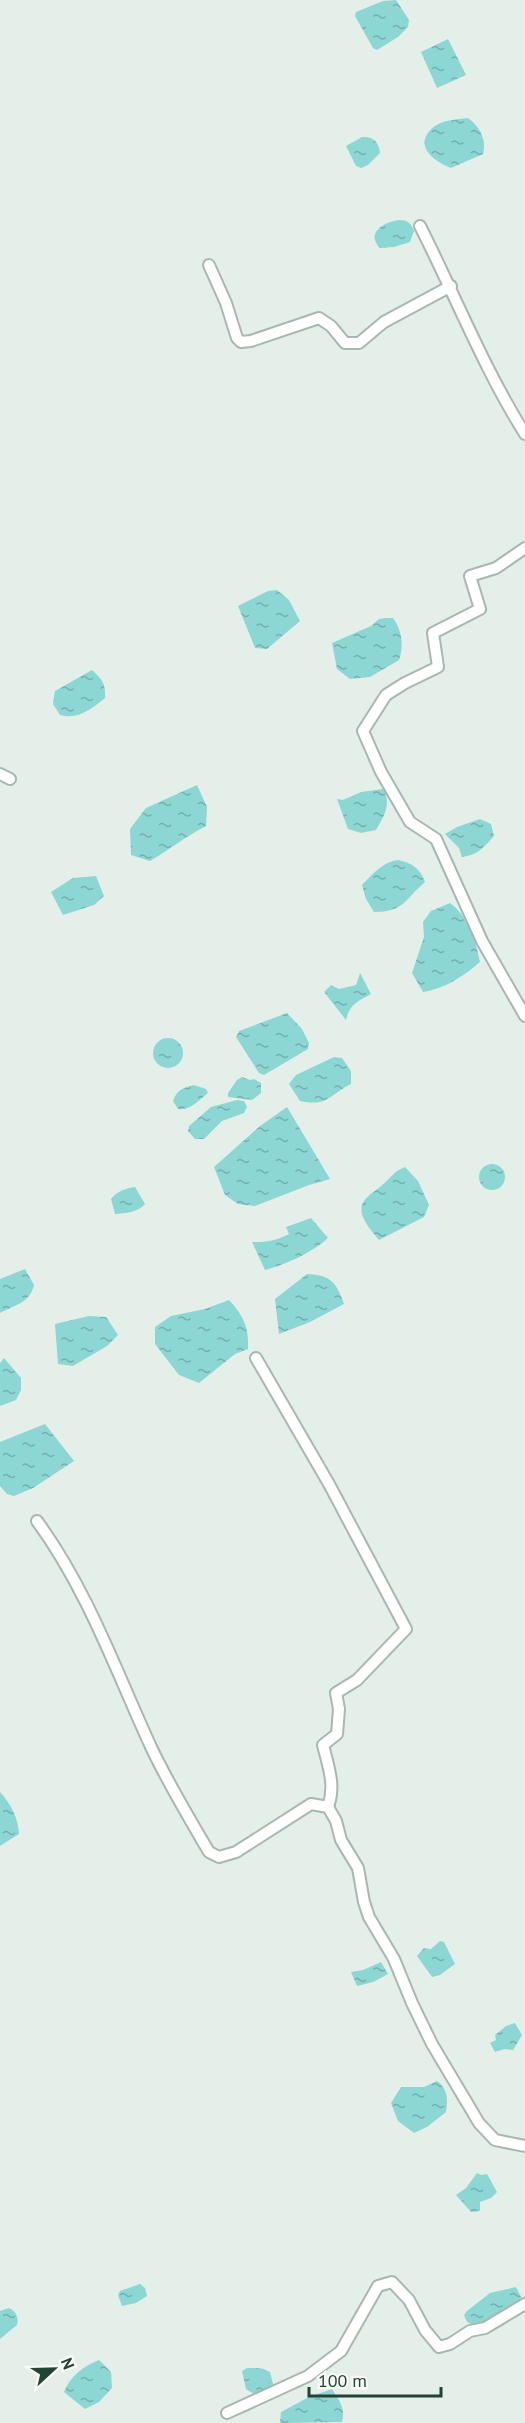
<svg xmlns="http://www.w3.org/2000/svg" width="525" height="2423" viewBox="0 0 525 2423" font-family="'PT Sans',sans-serif">
<defs>
<pattern id="water-ripples" width="26" height="14" patternUnits="userSpaceOnUse" patternTransform="scale(1.5)"><rect width="26" height="14" fill="#8cd6d4"/><path d="M2 4q2-2 4 0t4 0M15 11q2-2 4 0t4 0" fill="none" stroke="#72afad"/></pattern>
</defs>
<rect width="100%" height="100%" fill="#e5efe9"/>
<g fill="url(#water-ripples)">
<path d="M396,0L409,20L408,27L398,37L377,50L373,48L355,16L356,12L383,1Z"/>
<path d="M448,39L466,75L437,88L421,52Z"/>
<path d="M468,118C480,127 487,140 483,154L451,168C433,161 411,144 435,126C444,120 458,119 468,118Z"/>
<path d="M362,137C373,136 379,142 380,153L368,165L361,168L356,166L346,146Z"/>
<path d="M399,220C407,220 411,223 414,231L410,242L394,247L380,248C365,233 384,222 399,220Z"/>
<path d="M277,590L289,600L300,621L267,649L255,648L238,606L268,591Z"/>
<path d="M386,618H393C402,630 404,646 399,660L370,677L350,679L337,669L332,643L371,626L379,619Z"/>
<path d="M92,670C102,679 106,684 105,698C91,709 79,720 60,715L53,704L55,691Z"/>
<path d="M197,785L207,807L206,826C186,836 169,850 150,861L131,855L130,829L146,808Z"/>
<path d="M383,789C392,803 384,817 376,830L361,833L348,829L337,799L343,800L361,792Z"/>
<path d="M480,819L491,824L494,836C484,847 478,855 462,857L459,848L445,834L457,827Z"/>
<path d="M398,860C412,863 420,868 425,882C405,899 404,912 374,912L366,899L362,885C373,874 382,862 398,860Z"/>
<path d="M96,876L104,896L94,905L63,915L51,892L73,878Z"/>
<path d="M450,903C467,915 476,941 480,962C464,976 444,989 423,992L412,973L424,937L423,922L431,911Z"/>
<path d="M360,973L371,994C358,1001 349,1005 346,1020L324,992L331,985L339,989L356,985Z"/>
<path d="M287,1013L302,1029L309,1043L308,1049L264,1075L259,1073L236,1037L239,1031Z"/>
<circle cx="168" cy="1053" r="15"/>
<path d="M334,1057L342,1058L351,1071V1084C329,1095 328,1107 300,1101L289,1084L296,1075Z"/>
<path d="M242,1077L250,1080L254,1079L261,1083V1093L252,1100L228,1097V1093L237,1080Z"/>
<path d="M194,1085L206,1089L208,1093C199,1100 190,1111 178,1109L173,1101C177,1090 182,1088 194,1085Z"/>
<path d="M237,1100L244,1101L247,1107L244,1113L222,1121L204,1139H195L188,1131L189,1126L211,1107Z"/>
<path d="M287,1107L330,1179L309,1185L255,1206L238,1204L225,1195L214,1167L260,1126Z"/>
<circle cx="492" cy="1177" r="13"/>
<path d="M405,1167L418,1181L429,1205L424,1217L379,1240C372,1231 355,1214 364,1201C368,1195 377,1190 382,1185C391,1178 394,1171 405,1167Z"/>
<path d="M135,1187L145,1204C137,1213 126,1213 115,1214L111,1199C117,1191 126,1188 135,1187Z"/>
<path d="M311,1218L328,1238C313,1252 285,1265 265,1270L252,1242C266,1242 276,1241 289,1234L286,1227Z"/>
<path d="M25,1269L34,1285C30,1303 15,1305 0,1313V1279Z"/>
<path d="M307,1274C331,1275 336,1282 344,1304L310,1322L279,1334L275,1299Z"/>
<path d="M229,1300C244,1316 249,1328 248,1349L235,1354L199,1383L179,1375L155,1344V1327L171,1316L205,1309Z"/>
<path d="M89,1316L106,1317L118,1335L107,1346L73,1366L58,1364L55,1324Z"/>
<path d="M4,1358L21,1378V1390L16,1400L0,1406V1363Z"/>
<path d="M45,1424L74,1461L33,1488L14,1496L7,1494L0,1486V1442Z"/>
<path d="M0,1792C11,1804 18,1818 19,1834L0,1846Z"/>
<path d="M440,1941L444,1942L455,1964L440,1975L432,1977L417,1956L424,1948L431,1949Z"/>
<path d="M381,1962L388,1974L373,1982L357,1986L351,1972L363,1970Z"/>
<path d="M515,2023L522,2035L513,2050L505,2049L495,2052L490,2043L496,2040L495,2035L506,2026Z"/>
<path d="M437,2081C448,2089 448,2099 446,2112L427,2127L414,2133L398,2121L391,2103L401,2087H424Z"/>
<path d="M477,2173L481,2175L487,2174L497,2192L491,2198L480,2202V2211L471,2212L456,2195L466,2188Z"/>
<path d="M140,2284L145,2288L147,2296L136,2303L122,2306L118,2295L120,2291Z"/>
<path d="M516,2287L522,2299L475,2326L467,2322L464,2315L467,2311L490,2293Z"/>
<path d="M9,2308C16,2311 19,2318 17,2325L0,2339V2311Z"/>
<path d="M99,2360L111,2372L112,2388L99,2402L85,2409L64,2392C70,2376 84,2366 99,2360Z"/>
<path d="M247,2368H260L270,2372L273,2384C266,2394 256,2397 246,2389L242,2371Z"/>
<path d="M332,2389C339,2400 346,2409 342,2422L280,2423L281,2412L309,2397Z"/>
</g>
<g fill="none" stroke-linecap="round" stroke-linejoin="round">
<defs>
<g id="minor">
<path d="M420,226C455,295 484,369 525,434"/>
<path d="M209,265L226,303L237,338L241,342L251,341L319,318L331,326L345,343H359L384,322L451,286"/>
<path d="M525,548L496,568L470,576L480,609L433,633L438,667L405,683L386,695L363,731L381,772L410,822L436,839L482,941L525,1016"/>
<path d="M0,774L10,779"/>
<path d="M256,1358L329,1484L406,1629L357,1680L336,1693L339,1709L337,1734L323,1745C328,1766 336,1785 328,1807"/>
<path d="M37,1521C87,1589 116,1671 151,1747C168,1783 189,1818 209,1852L219,1857L236,1852L311,1804L328,1807L336,1821L341,1840L358,1868L364,1902L369,1917L394,1959L412,2003L432,2044L479,2123L495,2140L525,2146"/>
<path d="M227,2413L308,2376L341,2351L378,2286L392,2282L409,2300L425,2330L439,2347L450,2344L470,2331L485,2328L525,2304"/>
</g>
</defs>
<use href="#minor" stroke="#a7b8af" stroke-width="14"/>
<use href="#minor" stroke="#fff" stroke-width="10"/>
</g>
<g transform="translate(54 2369) rotate(68)" stroke="#f7fbf8" stroke-width="4.5" paint-order="stroke">
<path d="M0-4.5L10 22L0 15L-10 22Z" fill="#234334"/>
<text y="-9" font-size="16" font-weight="bold" text-anchor="middle" fill="#234334">N</text>
</g>
<path d="M309 2387v9h132v-9" fill="none" stroke="#234334" stroke-width="3"/>
<text x="318" y="2387" font-size="18" fill="#234334" stroke="#f7fbf8" stroke-width="4.5" paint-order="stroke">100 m</text>
</svg>
